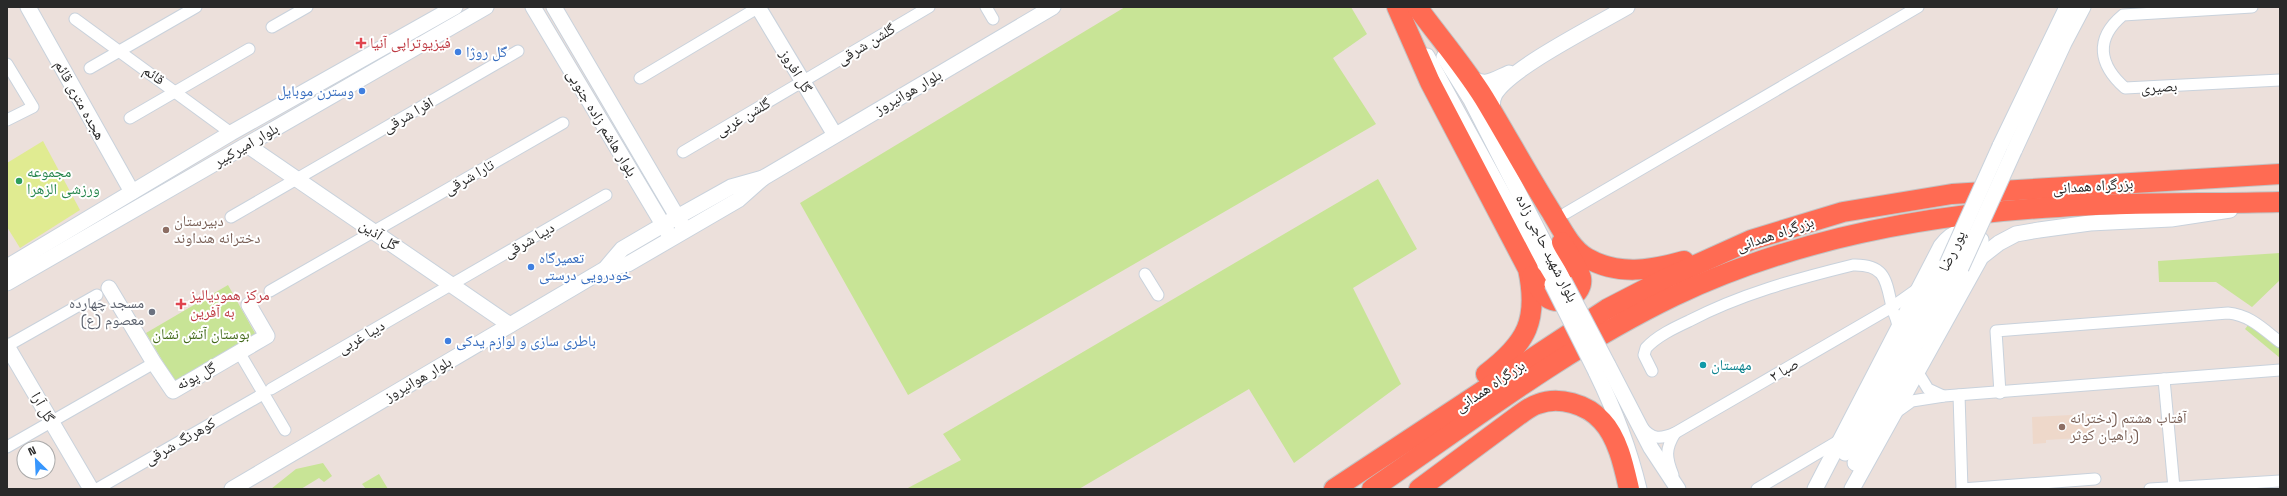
<svg xmlns="http://www.w3.org/2000/svg" width="2287" height="496" viewBox="0 0 2287 496" font-family="'Space Grotesk','Noto Naskh Arabic',sans-serif">
<rect width="100%" height="100%" fill="#ece0db"/>
<path fill="#eed8ca" d="M2091,414L2092,440L2080,441V438L2046,440V443L2033,444L2032,417Z"/>
<g fill="#c8e496">
<path d="M1125,7H1351L1367,34L1333,58L1376,124L908,395L800,203Z"/>
<path d="M1378,179L1417,249L1353,288L1401,384L1294,463L1249,389L1079,489H906L961,460L943,434Z"/>
<path d="M2280,253V280L2252,307L2216,282H2159L2158,261Z"/>
<path d="M228,285L256,335L175,382L146,333Z"/>
<path d="M2249,324L2280,349V358L2245,329Z"/>
<path d="M323,463L332,476L324,482L319,478L301,489H271L296,469Z"/>
<path d="M379,474L388,489H366L362,484Z"/>
</g>
<path fill="#e0eb91" d="M43,141L80,210L20,248L7,227V163Z"/>
<g fill="none" stroke-linecap="round" stroke-linejoin="round">
<defs>
<g id="street">
<path d="M986,7L993,19"/>
<path d="M2252,7L2123,15C2094,39 2099,65 2125,88L2280,80"/>
<path d="M75,19L231,133"/>
<path d="M272,27L307,7"/>
<path d="M7,64L33,107L7,120"/>
<path d="M90,68L196,7"/>
<path d="M640,78L759,7"/>
<path d="M130,118L249,49"/>
<path d="M683,152L929,7"/>
<path d="M1566,213L1918,7"/>
<path d="M231,217L518,51"/>
<path d="M1145,274L1158,295"/>
<path d="M270,291L563,123"/>
<path d="M7,346L97,295"/>
<path d="M239,352L285,430"/>
<path d="M1652,371L1644,355L1646,348C1657,336 1674,328 1689,321C1741,294 1796,279 1853,265C1886,264 1886,281 1892,307C1894,315 1898,320 1898,329"/>
<path d="M1917,371L1928,389L1943,396"/>
<path d="M2164,379L2174,488"/>
<path d="M271,389L606,195"/>
<path d="M2000,393L1996,331L2228,313C2250,315 2263,329 2280,342"/>
<path d="M1959,395L1962,489"/>
<path d="M1898,411L1912,401L1944,396L2280,370"/>
<path d="M1642,427C1652,440 1661,439 1675,433L1892,307L1916,290"/>
<path d="M7,447L154,363"/>
<path d="M1673,475C1666,458 1665,449 1675,433"/>
<path d="M97,489L263,394"/>
<path d="M1757,489L1840,440"/>
<path d="M1962,489L2095,479"/>
<path d="M2150,489L2280,481"/>
</g>
<g id="secondary">
<path d="M28,7L132,192"/>
<path d="M533,7L668,233"/>
<path d="M554,7L682,225"/>
<path d="M758,7L835,135"/>
<path d="M1427,56L1552,284"/>
<path d="M1444,57L1471,100L1564,281"/>
<path d="M1468,74C1483,89 1493,80 1509,73"/>
<path d="M1494,115C1492,108 1491,101 1495,94C1510,68 1598,24 1627,7"/>
<path d="M247,145L510,325"/>
<path d="M2000,146L2067,7"/>
<path d="M2014,151L2064,43L2083,7"/>
<path d="M7,267L231,133L455,7"/>
<path d="M605,269L628,264L671,239L738,200L763,178L1053,7"/>
<path d="M7,283L486,7"/>
<path d="M109,288L154,363L173,391L267,336L249,305"/>
<path d="M7,346L91,489"/>
<path d="M1608,365L1651,448L1678,489"/>
<path d="M1596,372C1615,411 1629,447 1639,489"/>
<path d="M1845,453L1947,264"/>
<path d="M1855,463L1915,346L1961,268"/>
<path d="M232,489L605,269L622,249L663,225L731,187L763,178"/>
<path d="M1815,489L1941,246C1954,229 1964,228 1981,240V257"/>
<path d="M1852,489L1981,257L1999,243L2016,234L2039,230L2090,223L2171,219L2230,210"/>
</g>
<g id="highway">
<path d="M1397,7L1430,82L1528,269C1539,320 1527,343 1486,374"/>
<path d="M1417,7C1439,37 1464,66 1484,98C1507,136 1528,175 1552,213C1561,228 1571,249 1587,258C1618,276 1652,270 1684,261"/>
<path d="M1532,276C1536,283 1541,293 1548,298C1561,307 1584,294 1581,278C1578,266 1567,253 1562,242"/>
<path d="M1334,489L1607,309L1667,278L1751,240L1843,212L1952,194L2280,174"/>
<path d="M1372,489C1470,422 1566,348 1674,296C1794,239 1927,214 2059,207C2132,202 2206,204 2280,202"/>
<path d="M1419,489L1519,415C1525,411 1531,406 1538,404C1559,396 1587,404 1602,421C1618,438 1624,467 1629,489"/>
</g>
</defs>
<use href="#street" stroke="#c9d2dc" stroke-width="13"/>
<use href="#secondary" stroke="#c9d2dc" stroke-width="17"/>
<use href="#highway" stroke="#c3c3c3" stroke-width="22"/>
<use href="#street" stroke="#fff" stroke-width="11"/>
<use href="#secondary" stroke="#fff" stroke-width="15"/>
<use href="#highway" stroke="#ff6b53" stroke-width="20"/>
<defs>
<g id="secondary-bridge">
<path d="M1947,264L2000,146"/>
<path d="M1961,268L2014,151"/>
<path d="M1564,281L1608,365"/>
<path d="M1552,284L1596,372"/>
</g>
</defs>
<use href="#secondary-bridge" stroke="#c9d2dc" stroke-width="17" stroke-linecap="butt"/>
<use href="#secondary-bridge" stroke="#fff" stroke-width="15"/>
</g>
<g fill="#e0444e" stroke="#fff" stroke-width="1.5">
<path d="M359 37h4v4h4v4h-4v4h-4v-4h-4v-4h4z"/>
<path d="M179 298h4v4h4v4h-4v4h-4v-4h-4v-4h4z"/>
</g>
<g fill="#3f7fe0" stroke="#fff" stroke-width="1.5">
<circle cx="458" cy="52" r="4"/>
<circle cx="362" cy="91" r="4"/>
<circle cx="531" cy="267" r="4"/>
<circle cx="448" cy="341" r="4"/>
</g>
<circle fill="#2e9e5b" stroke="#fff" stroke-width="1.5" cx="19" cy="181" r="4"/>
<g fill="#8d6e63" stroke="#fff" stroke-width="1.5">
<circle cx="166" cy="230" r="4"/>
<circle cx="2062" cy="427" r="4"/>
</g>
<circle fill="#6b7280" stroke="#fff" stroke-width="1.5" cx="152" cy="312" r="4"/>
<circle fill="#0f9aa8" stroke="#fff" stroke-width="1.5" cx="1703" cy="365" r="4"/>
<g text-anchor="middle" stroke-width="4" stroke-linejoin="round" paint-order="stroke">
<g font-size="15" fill="#be3a42" stroke="#fff" text-anchor="start">
<text x="370" y="48">فیزیوتراپی آنیا</text>
<text x="190" y="300">مرکز همودیالیز<tspan x="190" dy="17">به آفرین</tspan></text>
</g>
<g font-size="15" fill="#292929" stroke="#fff">
<text transform="translate(866 44) rotate(-31)" y="5">گلشن شرقی</text>
<text transform="translate(796 71) rotate(59)" y="5">گل افروز</text>
<text transform="translate(154 75) rotate(36)" y="5">قائم</text>
<text transform="translate(2159 87) rotate(-3)" y="5">بصیری</text>
<text transform="translate(908 92) rotate(-30)" y="5">بلوار هوانیروز</text>
<text transform="translate(80 100) rotate(61)" y="5">هجده متری قائم</text>
<text transform="translate(408 115) rotate(-30)" y="5">افرا شرقی</text>
<text transform="translate(743 117) rotate(-30)" y="5">گلشن غربی</text>
<text transform="translate(602 123) rotate(59)" y="5">بلوار هاشم زاده جنوبی</text>
<text transform="translate(246 145) rotate(-30)" y="5">بلوار امیرکبیر</text>
<text transform="translate(469 177) rotate(-30)" y="5">تارا شرقی</text>
<text transform="translate(2093 186) rotate(-4)" y="5">بزرگراه همدانی</text>
<text transform="translate(1775 234) rotate(-19)" y="5">بزرگراه همدانی</text>
<text transform="translate(379 235) rotate(34)" y="5">گل آذین</text>
<text transform="translate(529 240) rotate(-30)" y="5">دیبا شرقی</text>
<text transform="translate(1547 248) rotate(63)" y="5">بلوار شهید حاجی زاده</text>
<text transform="translate(1952 251) rotate(-65)" y="5">پور رضا</text>
<text transform="translate(361 337) rotate(-30)" y="5">دیبا غربی</text>
<text transform="translate(1784 370) rotate(-30)" y="5">صبا ۲</text>
<text transform="translate(196 376) rotate(-27)" y="5">گل پونه</text>
<text transform="translate(418 379) rotate(-30)" y="5">بلوار هوانیروز</text>
<text transform="translate(1490 386) rotate(-34)" y="5">بزرگراه همدانی</text>
<text transform="translate(43 407) rotate(60)" y="5">گل آرا</text>
<text transform="translate(180 441) rotate(-30)" y="5">کوهرنگ شرقی</text>
</g>
<g font-size="15" fill="#366cbe" stroke="#fff" text-anchor="start">
<text x="466" y="57">گل روژا</text>
<text x="354" y="96" text-anchor="end">وسترن موبایل</text>
<text x="539" y="263">تعمیرگاه<tspan x="539" dy="17">خودرویی درستی</tspan></text>
<text x="456" y="346">باطری سازی و لوازم یدکی</text>
</g>
<g font-size="15" fill="#27864d" stroke="#fff" text-anchor="start">
<text x="27" y="177">مجموعه<tspan x="27" dy="17">ورزشی الزهرا</tspan></text>
</g>
<g font-size="15" fill="#785e54" stroke="#fff" text-anchor="start">
<text x="174" y="226">دبیرستان<tspan x="174" dy="17">دخترانه هنداوند</tspan></text>
<text x="2070" y="423">آفتاب هشتم (دخترانه<tspan x="2070" dy="17">راهیان کوثر)</tspan></text>
</g>
<g font-size="15" fill="#5b616d" stroke="#fff" text-anchor="end">
<text x="144" y="308">مسجد چهارده<tspan x="144" dy="17">معصوم (ع)</tspan></text>
</g>
<g font-size="15" fill="#406818" stroke="#fff">
<text x="201" y="339">بوستان آتش نشان</text>
</g>
<g font-size="15" fill="#0d838f" stroke="#fff" text-anchor="start">
<text x="1711" y="370">مهستان</text>
</g>
</g>
<rect width="2287" height="496" fill="none" stroke="#292929" stroke-width="16"/>
<g transform="translate(36 460) rotate(336)"><circle r="19" fill="#ffffff" stroke="#a9a9a9"/>
<path d="M0-3L7 15L0 10L-7 15Z" fill="#3796fd"/>
<text y="-6" font-size="11" font-weight="bold" text-anchor="middle" fill="#292929">N</text>
</g>
</svg>
